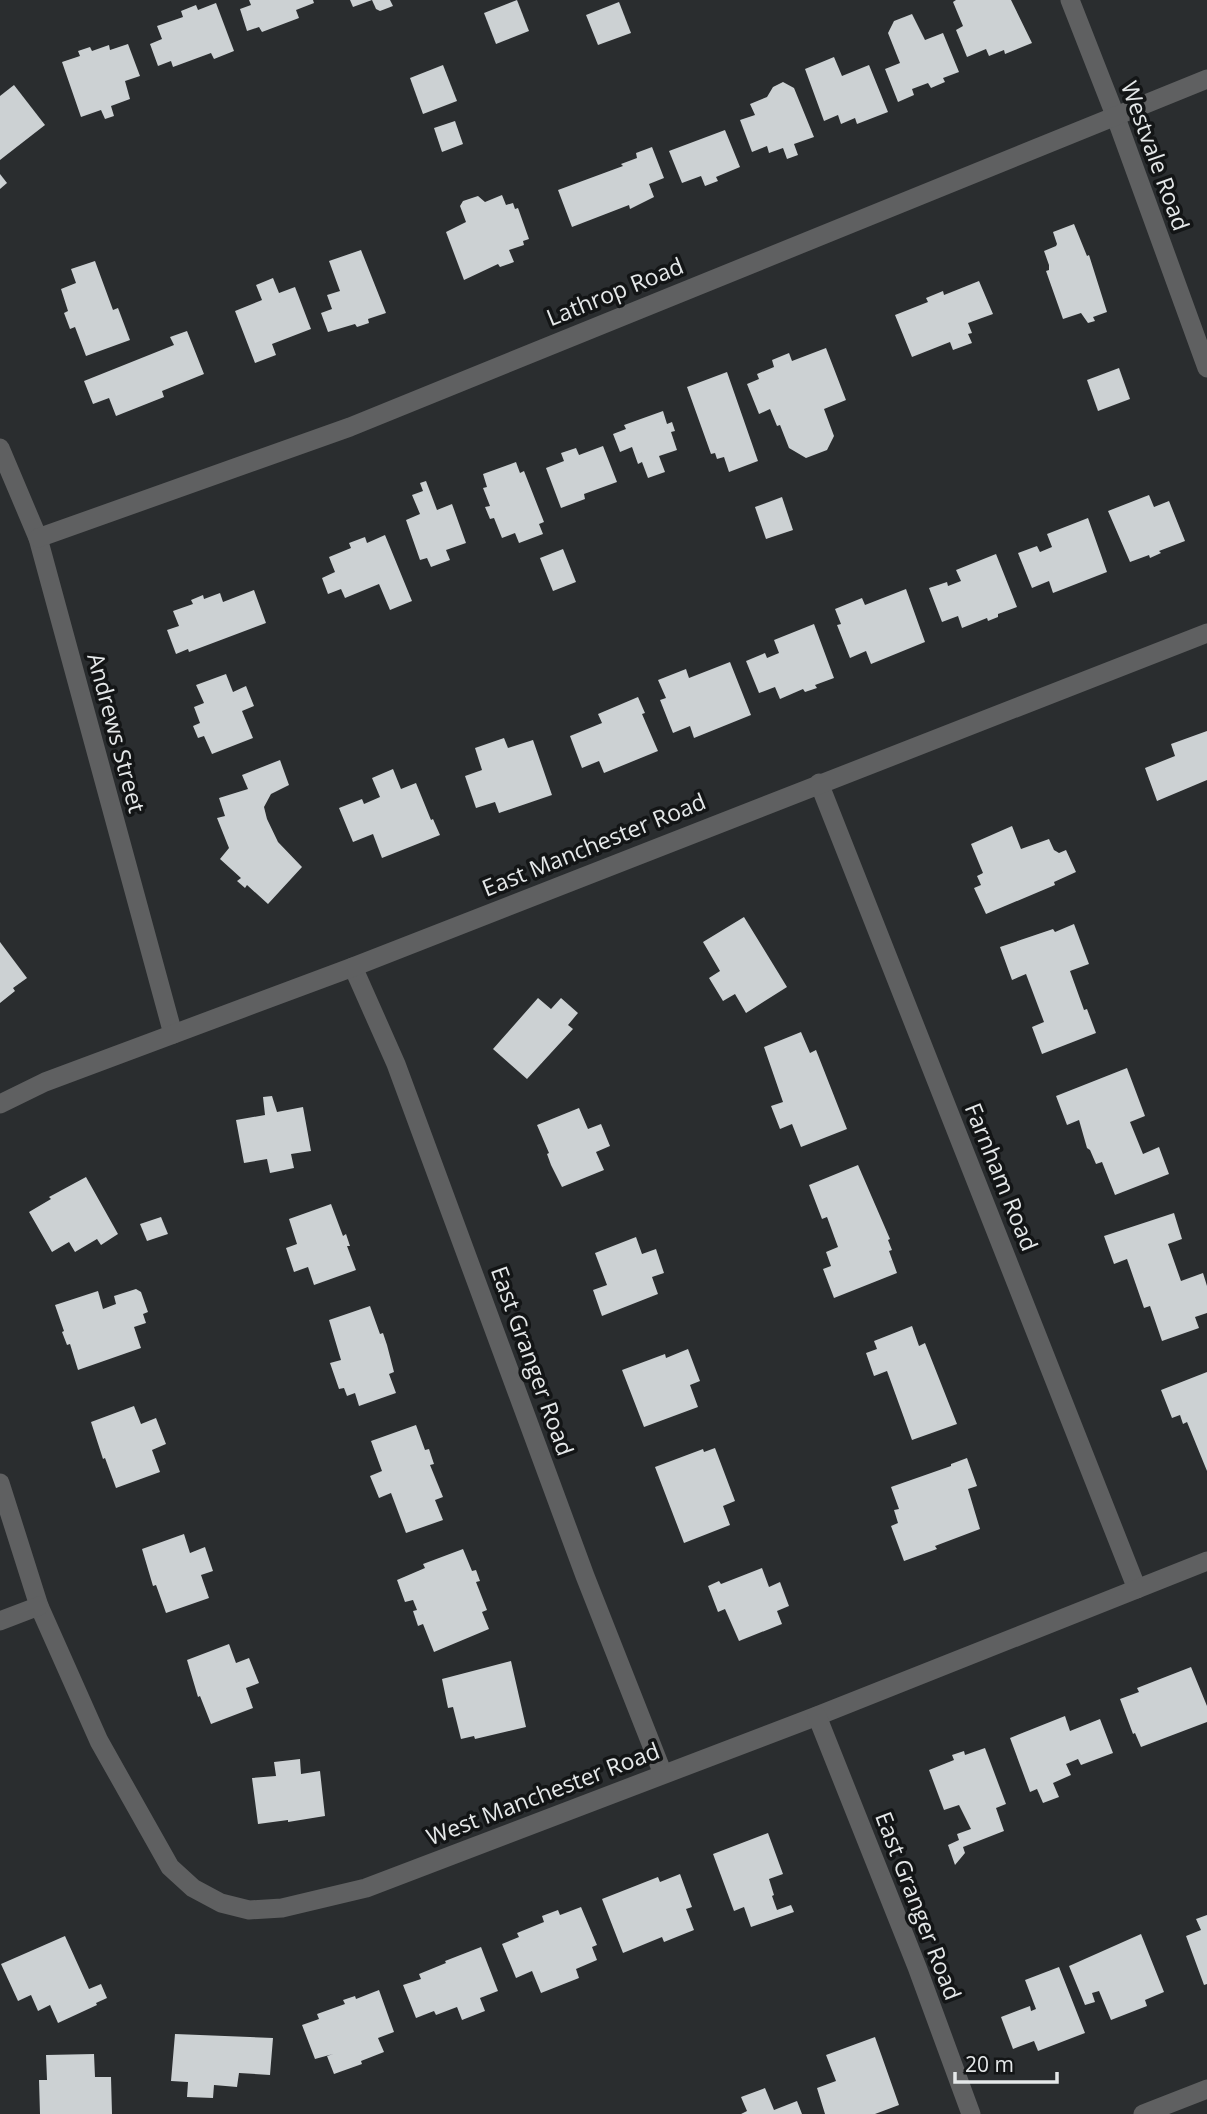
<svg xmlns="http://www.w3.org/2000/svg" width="1207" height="2114" viewBox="0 0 1207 2114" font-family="'Open Sans',sans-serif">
<rect width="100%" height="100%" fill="#2a2d2f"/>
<g fill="#ccd1d3">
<path d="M249,0H313L314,3L296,10L299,18L262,32L259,27L247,31L240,9L251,5Z"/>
<path d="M350,0H372L353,7Z"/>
<path d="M372,0H390L393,6L380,11L376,9Z"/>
<path d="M517,0L529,31L496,44L484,13Z"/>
<path d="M956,0H1011L1032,43L1005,54L1004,50L989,56L986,49L967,57L956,30L963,26L953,2Z"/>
<path d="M619,2L631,33L598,45L586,15Z"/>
<path d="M216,3L234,51L214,59L211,53L173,67L171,61L158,66L150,44L162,39L157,26L183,17L181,11L196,5L198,10Z"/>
<path d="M912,14L925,40L943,33L959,72L943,78L945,82L931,88L928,83L912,89L914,95L898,102L885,69L900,63L888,33L894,21Z"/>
<path d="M128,44L140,76L125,81L130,99L111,106L114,116L105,119L101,110L81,117L62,62L80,56L78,51L90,47L92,51L109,45L110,50Z"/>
<path d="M834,57L842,76L869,65L888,112L857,124L855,118L841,124L838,115L824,121L805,69Z"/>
<path d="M443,65L457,101L423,114L410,78Z"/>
<path d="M783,82L794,88L814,137L794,144L798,155L787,159L783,148L769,153L767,146L752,152L740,120L755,115L750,104L767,97L773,87Z"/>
<path d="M14,85L45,125L0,160V96Z"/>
<path d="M455,121L463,144L442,152L434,128Z"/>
<path d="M725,130L740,167L716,177L718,181L705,186L701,176L682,183L669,151Z"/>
<path d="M652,147L664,178L649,184L654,197L630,209L629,205L572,227L558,190L623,166L621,164L637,158L636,153Z"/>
<path d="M0,174L7,183L0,189Z"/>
<path d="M502,195L506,205L513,203L515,209L518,208L529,239L523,241L524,245L509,250L514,262L500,267L498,264L464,280L446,232L466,222L460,206L463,201L478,196L485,202Z"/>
<path d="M1074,224L1087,256L1089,255L1107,312L1093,317L1095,321L1088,323L1081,313L1063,319L1046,271L1049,270V265L1044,251L1056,246L1057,244L1053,232Z"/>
<path d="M361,250L386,313L368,319L369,323L357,327L355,324L328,332L321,313L332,309L327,295L340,291L329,261Z"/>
<path d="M95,261L113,310L118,308L130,340L86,356L75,327L70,329L64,313L68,311L61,289L76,283L71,269Z"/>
<path d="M273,278L279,293L295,287L311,329L272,344L276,355L255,363L235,311L262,300L256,285Z"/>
<path d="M979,281L993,314L968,323L972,333L968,334L972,343L953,350L950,342L912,357L895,315L928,302L926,298L943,291L944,295Z"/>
<path d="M187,331L204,374L162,391L164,397L116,416L109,398L93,404L84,381L174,345L170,337Z"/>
<path d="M826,348L846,400L824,409L834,436L827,450L806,458L789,448L780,425L777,426L770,409L759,414L747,384L759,379L757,374L774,367L772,360L789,353L792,361Z"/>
<path d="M1119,368L1130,399L1098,411L1087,380Z"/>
<path d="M727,372L758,461L729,472L724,457L717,459L715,453L711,454L687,387Z"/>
<path d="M663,411L667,424L672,422L675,431L671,432L677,450L659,456L665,472L648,478L642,462L638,464L632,447L620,452L613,434L626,429L624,425Z"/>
<path d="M603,446L617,482L584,494L585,499L561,508L546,468L564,461L561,453L576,448L579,455Z"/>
<path d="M516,462L520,473L524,471L544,522L539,524L543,534L519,543L515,533L502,538L494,518L490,519L485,507L490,506L483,488L487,487L483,474Z"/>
<path d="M426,481L437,510L452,504L466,543L446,550L450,560L431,567L427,558L420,560L406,520L420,514L412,495L423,491L420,483Z"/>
<path d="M1149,495L1154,507L1169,501L1185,541L1159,551L1161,553L1150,558L1149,555L1130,562L1108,511Z"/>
<path d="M782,497L793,530L766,539L755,507Z"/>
<path d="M1088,518L1107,572L1053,593L1049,581L1032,588L1018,553L1037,546L1040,552L1052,547L1047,534Z"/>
<path d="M385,535L412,601L390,610L379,584L345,598L341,589L328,594L322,578L335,572L329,557L351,548L349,543L365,537L367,543Z"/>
<path d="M563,549L576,582L553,591L540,558Z"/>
<path d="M996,554L1017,607L998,614V617L988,621L987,618L962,628L958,616L942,622L929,588L947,582L948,586L961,581L956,570Z"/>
<path d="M906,589L925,642L871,664L866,651L850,658L837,625L841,624L835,609L862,598L865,605Z"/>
<path d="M254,590L266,623L189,652L188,649L176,654L167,630L179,626L173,611L193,604L191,600L203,595L204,599L220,593L223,602Z"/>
<path d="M814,624L834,678L815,685L817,688L805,692L803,689L780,699L775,687L759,693L746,661L765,653L767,658L779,653L774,640Z"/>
<path d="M730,662L751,715L694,738L690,726L673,733L660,700L666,698L658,680L686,669L689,678Z"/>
<path d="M226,674L233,692L246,686L254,706L242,711L253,738L212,754L204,736L198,738L193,726L200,723L194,707L204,703L196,685Z"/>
<path d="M638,697L645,713L642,714L658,751L604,773L599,761L582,768L570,736L602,723L598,714Z"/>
<path d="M1207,731V780L1157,801L1145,768L1175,756L1171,744Z"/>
<path d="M504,738L508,748L533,740L552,795L499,813L495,802L476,808L465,776L482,770L475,748Z"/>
<path d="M280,760L289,785L271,794L264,807L267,819L278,842L302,867L268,904L247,885L245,888L237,881L241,878L220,859L229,848L217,818L225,816L219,798L248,789L242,775Z"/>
<path d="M393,769L401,789L416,783L431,820L433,819L440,835L382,858L373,834L353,842L339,808L362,799L364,804L380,797L372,778Z"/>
<path d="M1012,826L1021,849L1049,839L1054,850L1059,853L1066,850L1076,872L1054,882L1055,885L986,914L974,888L981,885L977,876L983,873L971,844Z"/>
<path d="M744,917L787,987L746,1013L735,994L723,1001L709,978L720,971L703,942Z"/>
<path d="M1074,924L1089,964L1070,971L1084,1010L1087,1009L1096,1033L1042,1054L1032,1027L1044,1022L1026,974L1012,980L1000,947L1053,929L1055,932Z"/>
<path d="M0,942L27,978L13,988L15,991L0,1003Z"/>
<path d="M538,998L551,1009L561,998L578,1013L568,1025L573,1029L527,1079L493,1049Z"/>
<path d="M801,1032L810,1053L816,1050L847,1129L801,1147L792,1124L780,1129L771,1106L783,1102L764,1047Z"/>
<path d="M1127,1068L1145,1116L1130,1122L1143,1154L1159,1147L1169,1174L1115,1195L1102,1162L1096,1164L1090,1150L1087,1148L1079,1120L1067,1125L1056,1096Z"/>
<path d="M272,1096L277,1112L303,1107L311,1151L291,1154L294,1168L270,1173L267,1159L244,1163L236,1120L265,1115L263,1097Z"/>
<path d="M579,1108L588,1129L601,1124L610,1146L596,1152L604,1170L562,1187L551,1165L547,1154L549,1153L537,1125Z"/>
<path d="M858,1165L890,1239L888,1240L892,1250L889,1251L897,1273L834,1298L823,1269L831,1266L826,1252L838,1247L827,1217L822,1219L809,1185Z"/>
<path d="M86,1177L118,1234L101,1245L97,1239L75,1252L69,1242L52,1252L29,1212L51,1199L49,1197Z"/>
<path d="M331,1204L343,1236L346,1234L350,1246H347L356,1270L314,1285L308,1267L294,1272L286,1248L297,1244L289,1219Z"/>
<path d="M1174,1213L1182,1239L1168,1244L1181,1281L1203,1273L1207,1286V1313L1195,1317L1199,1328L1162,1341L1150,1306L1144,1308L1127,1259L1114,1264L1104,1236Z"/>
<path d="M161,1217L168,1234L147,1241L140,1224Z"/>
<path d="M636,1237L642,1254L656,1249L664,1273L652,1277L658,1294L602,1316L593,1290L607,1285L595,1253Z"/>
<path d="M136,1289L141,1292L148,1312L143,1314L146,1323L134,1327L141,1348L78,1370L70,1344L67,1345L62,1332L64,1331L55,1305L98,1291L103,1309L116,1304L114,1296Z"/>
<path d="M370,1306L380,1334L383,1333L387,1345L394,1372L389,1374L396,1393L359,1406L355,1393L347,1396L344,1388L339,1389L330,1363L341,1360L329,1320Z"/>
<path d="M912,1326L919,1346L925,1343L957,1424L912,1440L887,1371L874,1376L866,1353L877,1349L874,1341Z"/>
<path d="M688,1349L700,1381L690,1385L698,1407L644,1427L622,1370L665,1354L666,1358Z"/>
<path d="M1207,1372V1471L1187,1422L1183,1424L1180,1415L1172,1418L1161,1390Z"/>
<path d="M134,1406L141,1424L156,1418L166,1444L152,1450L160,1472L116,1488L105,1458L103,1459L91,1422Z"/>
<path d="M416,1425L425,1450L429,1449L434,1464L430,1465L443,1497L435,1500L443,1520L406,1533L391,1493L379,1498L370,1476L382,1471L371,1441Z"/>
<path d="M715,1448L735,1501L723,1506L730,1525L684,1543L655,1467L703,1449L704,1452Z"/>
<path d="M967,1458L977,1486L968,1489L980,1529L935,1546L937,1549L904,1561L891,1526L898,1523L894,1510L899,1509L891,1487L951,1466V1464Z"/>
<path d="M184,1534L190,1553L205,1547L213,1571L201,1575L209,1598L166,1613L156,1585L153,1586L142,1549Z"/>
<path d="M463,1549L472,1571L476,1570L480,1581L476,1582L487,1610L482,1612L489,1629L434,1652L423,1624L418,1626L413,1611L417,1610L413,1600L405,1602L397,1580L425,1568L423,1564Z"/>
<path d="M762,1568L769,1587L780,1582L789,1606L777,1611L782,1624L739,1641L725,1609L718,1612L708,1586L719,1581L721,1584Z"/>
<path d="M229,1644L236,1663L249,1658L259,1683L246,1688L253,1708L211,1724L200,1696L198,1697L187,1660Z"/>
<path d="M511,1661L526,1727L475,1739L474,1736L461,1739L453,1707L448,1708L442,1679Z"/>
<path d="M1191,1667L1207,1706V1722L1141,1747L1135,1733L1133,1734L1120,1699L1139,1692L1137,1688Z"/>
<path d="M1065,1716L1070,1731L1100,1719L1113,1753L1081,1765L1078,1759L1066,1764L1071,1775L1053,1783L1059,1797L1043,1803L1037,1789L1030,1792L1010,1738Z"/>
<path d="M985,1748L1006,1804L996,1808L1004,1831L963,1847L965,1853L955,1865L948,1845L959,1840L957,1834L971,1829L959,1805L944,1810L929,1770L954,1760L952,1755L964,1751L965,1755Z"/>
<path d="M300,1759L301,1774L320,1771L325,1816L288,1822V1820L258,1824L252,1778L276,1776L274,1762Z"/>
<path d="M768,1833L783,1874L769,1879L774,1895L772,1896L777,1910L791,1905L794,1912L751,1927L744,1907L734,1911L713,1854Z"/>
<path d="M680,1874L692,1907L686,1909L694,1930L664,1942L662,1937L623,1953L602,1899L658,1877L660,1882Z"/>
<path d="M581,1907L597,1945L592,1947L597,1960L576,1969L579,1978L541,1993L532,1971L516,1978L502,1944L519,1937L517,1933L544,1922L542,1916L558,1910L560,1915Z"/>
<path d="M1207,1915V1984L1204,1985L1186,1936L1201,1930L1196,1919Z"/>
<path d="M1141,1934L1164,1992L1145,2000L1147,2006L1111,2020L1099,1991L1092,1993L1095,2002L1085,2005L1069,1966Z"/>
<path d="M65,1936L89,1989L101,1984L107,1998L96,2003L97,2005L58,2023L50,2005L38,2011L31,1995L18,2001L1,1964Z"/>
<path d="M481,1947L498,1991L480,1998L485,2011L462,2020L457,2007L436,2015L434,2011L416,2018L403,1985L421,1979L419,1974L446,1963L445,1961Z"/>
<path d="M1059,1967L1085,2033L1038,2051L1034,2041L1013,2049L1001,2017L1030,2006L1031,2011L1036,2009L1025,1980Z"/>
<path d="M379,1990L394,2032L378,2038L384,2052L361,2061L362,2064L334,2074L327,2056L333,2054L315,2059L302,2025L319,2019L317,2014L345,2004L343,2000L355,1996L356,1999Z"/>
<path d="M175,2034L273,2038L270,2075L239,2073L237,2087L214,2085L213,2098L187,2097L188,2082L171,2081Z"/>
<path d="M875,2037L899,2105L875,2114H825L817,2088L836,2081L826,2055Z"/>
<path d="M94,2054L95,2077H111L112,2114H40L39,2080H47L46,2055Z"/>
<path d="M765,2088L774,2110L797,2101L802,2114H741L747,2111L741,2097Z"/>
</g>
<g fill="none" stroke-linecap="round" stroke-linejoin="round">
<g stroke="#5f6061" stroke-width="19">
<path d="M1070,0L1115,115L1207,368"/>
<path d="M0,448L38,538L173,1034"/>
<path d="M38,538L350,427L1207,79"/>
<path d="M819,783L1137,1589"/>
<path d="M353,967L396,1064L585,1576L663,1774"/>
<path d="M0,1104L45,1082L353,967L1207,633"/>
<path d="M0,1483L39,1606L99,1741L170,1867L193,1888L221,1903L249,1910L282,1908L366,1888L817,1716L1207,1561"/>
<path d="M0,1621L39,1606"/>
<path d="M817,1716L917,1967L971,2114"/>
<path d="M1143,2114L1207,2089"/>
</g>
</g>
<g text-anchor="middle" stroke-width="7" stroke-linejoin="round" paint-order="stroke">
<g font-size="23" fill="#e5e8e9" stroke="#131516">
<text transform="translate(1155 156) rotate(70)" y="8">Westvale Road</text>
<text transform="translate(615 292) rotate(-22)" y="8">Lathrop Road</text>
<text transform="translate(116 733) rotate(75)" y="8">Andrews Street</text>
<text transform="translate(594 845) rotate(-22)" y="8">East Manchester Road</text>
<text transform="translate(1001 1177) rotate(68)" y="8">Farnham Road</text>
<text transform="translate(532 1361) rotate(70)" y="8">East Granger Road</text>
<text transform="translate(543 1794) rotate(-21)" y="8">West Manchester Road</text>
<text transform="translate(918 1906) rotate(69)" y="8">East Granger Road</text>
</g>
</g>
<path d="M955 2072v10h102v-10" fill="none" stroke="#e5e8e9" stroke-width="3.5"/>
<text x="965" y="2072" font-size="21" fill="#e5e8e9" stroke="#131516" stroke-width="5" paint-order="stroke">20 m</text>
</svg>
